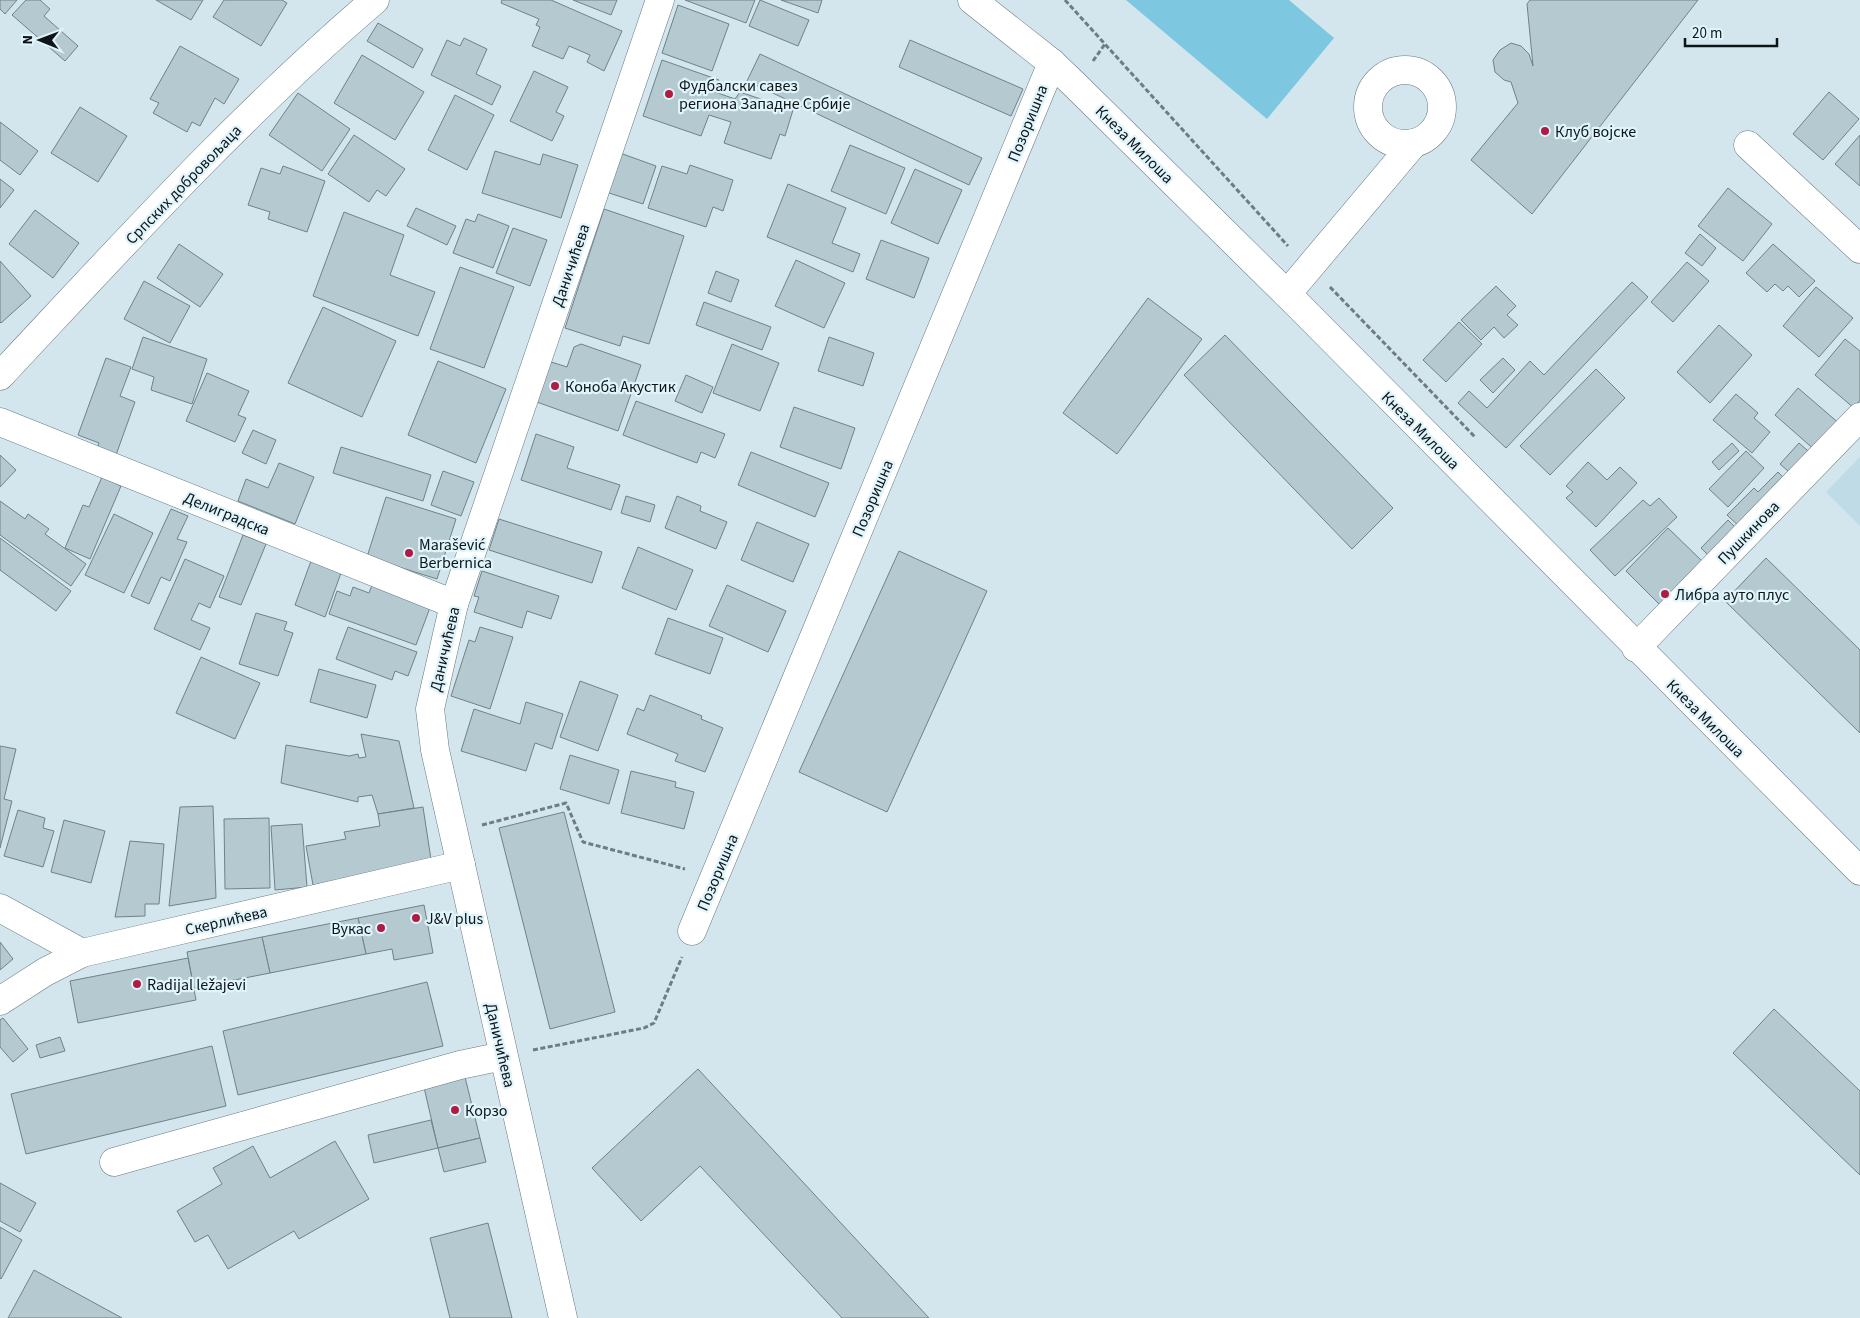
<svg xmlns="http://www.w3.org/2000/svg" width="1860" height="1318" viewBox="0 0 1860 1318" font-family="'Source Sans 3',sans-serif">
<rect width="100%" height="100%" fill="#d3e6ee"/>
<path fill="#bfdbe6" d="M1860,457V526L1826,492Z"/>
<path fill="#7ec7e1" d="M1126,0H1289L1334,38L1267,119Z"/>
<g fill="#b5c9d0" stroke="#708288">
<path d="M0,0H17L5,14L0,9Z"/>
<path d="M26,0H40L50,9L44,16L78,46L65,61L12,15Z"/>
<path d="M156,0H203L191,20Z"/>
<path d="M224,0H282L287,3L261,46L213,17Z"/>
<path d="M502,0H551L622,31L604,71L587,62L590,55L569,46L563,59L532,46L540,27L536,25L539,19L501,3Z"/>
<path d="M573,0H617L611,15Z"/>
<path d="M685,0H755L746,23Z"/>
<path d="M760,0L809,20L798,46L749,26Z"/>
<path d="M781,0H822L818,13Z"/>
<path d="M1530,0H1698L1532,214L1471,160L1518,103L1511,82L1504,80L1495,72L1493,60L1500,50L1511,43L1521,46L1529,54L1533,66L1527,4Z"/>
<path d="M678,5L729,24L712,71L662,53Z"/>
<path d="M378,23L423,49L413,68L367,41Z"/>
<path d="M464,38L487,49L476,74L501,86L492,105L431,75L447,40L460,46Z"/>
<path d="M910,40L1023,89L1011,116L899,67Z"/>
<path d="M180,46L239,79L224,104L215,98L200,126L192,122L187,132L153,113L159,103L150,99Z"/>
<path d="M760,54L982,158L969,185L747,81Z"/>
<path d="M362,55L424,92L395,140L334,103Z"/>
<path d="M662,60L719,80L715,92L735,99L740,92L793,110L785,136L780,134L771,159L724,143L731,122L709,115L701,136L643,116Z"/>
<path d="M534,71L568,87L556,112L564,116L552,141L510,121Z"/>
<path d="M1829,92L1859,119L1823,160L1793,134Z"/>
<path d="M298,93L350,129L322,171L269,135Z"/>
<path d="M455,95L494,115L467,170L428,150Z"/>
<path d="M80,107L127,136L98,182L51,153Z"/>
<path d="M0,122L38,151L20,175L0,160Z"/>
<path d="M354,135L405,169L386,196L377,190L369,202L328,174Z"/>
<path d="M1860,135V186L1835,164Z"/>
<path d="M850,145L905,168L886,214L831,191Z"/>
<path d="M495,151L540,165L543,154L578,165L561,218L482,193Z"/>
<path d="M620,153L656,166L643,204L606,192Z"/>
<path d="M690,165L733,180L723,211L713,207L706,227L648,208L662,166L687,174Z"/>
<path d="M283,166L325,181L307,232L268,219L270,212L248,205L261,168L280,174Z"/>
<path d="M915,169L962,190L938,244L891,223Z"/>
<path d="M0,179L14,190L0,208Z"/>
<path d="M788,184L846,208L832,243L860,254L853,272L767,237Z"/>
<path d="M1728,188L1772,224L1743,261L1698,226Z"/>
<path d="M416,208L456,226L447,245L407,226Z"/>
<path d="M604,209L684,236L649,344L623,336L620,346L565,328Z"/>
<path d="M35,210L79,243L53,278L9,244Z"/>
<path d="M344,212L404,235L390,275L435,292L418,336L313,296Z"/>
<path d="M478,214L509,226L493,268L453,253L466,219L475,222Z"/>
<path d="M513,228L547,240L530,286L496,273Z"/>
<path d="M1700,234L1716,248L1702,266L1685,253Z"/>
<path d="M881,240L929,258L914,298L866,279Z"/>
<path d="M179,244L223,274L200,307L157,278Z"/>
<path d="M1773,244L1815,281L1799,297L1788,286L1783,291L1775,284L1767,292L1746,273Z"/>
<path d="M796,260L845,283L824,328L775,306Z"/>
<path d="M0,261L31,296L1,323L0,322Z"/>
<path d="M1687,262L1709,281L1673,322L1651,302Z"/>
<path d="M460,267L514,287L484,368L430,349Z"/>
<path d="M716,271L739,280L731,302L708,293Z"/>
<path d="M144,281L190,306L170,343L124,319Z"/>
<path d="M1632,282L1648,297L1506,448L1458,403L1469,391L1487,408L1530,361L1544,375Z"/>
<path d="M1496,286L1516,306L1507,315L1518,325L1504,338L1494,327L1481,340L1461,320Z"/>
<path d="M1816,287L1853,318L1819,357L1783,326Z"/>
<path d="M1148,298L1202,339L1117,454L1063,413Z"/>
<path d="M704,302L771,327L762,350L696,325Z"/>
<path d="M323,307L396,341L362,417L288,383Z"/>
<path d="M1459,322L1482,344L1446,382L1423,360Z"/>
<path d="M1719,325L1752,355L1710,403L1677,372Z"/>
<path d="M1225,335L1393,508L1352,549L1184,375Z"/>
<path d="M143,337L207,359L192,404L151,390L154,377L132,369Z"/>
<path d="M829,337L874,353L863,386L818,371Z"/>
<path d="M1845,339L1860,351V400L1854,408L1815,375Z"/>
<path d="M581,344L641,365L618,431L534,401L548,361L567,367L574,347Z"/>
<path d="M732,344L779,363L760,411L713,393Z"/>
<path d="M106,358L131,367L120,396L135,402L116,455L97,448L99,443L78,435Z"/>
<path d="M1503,358L1515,370L1493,393L1480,380Z"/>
<path d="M438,361L506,389L476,463L408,435Z"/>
<path d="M1596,369L1625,398L1550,475L1520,446Z"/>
<path d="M207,373L249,391L238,415L246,418L235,442L186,421Z"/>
<path d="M686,375L713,387L702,413L675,401Z"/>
<path d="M1798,388L1841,425L1817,452L1775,415Z"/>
<path d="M1736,394L1758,413L1754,418L1770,432L1752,453L1713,420Z"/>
<path d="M636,401L725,434L715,458L701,452L697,463L623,435Z"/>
<path d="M794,407L855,428L841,469L780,447Z"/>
<path d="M253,430L276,440L266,464L242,453Z"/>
<path d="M536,434L574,447L567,468L620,485L611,510L521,480Z"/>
<path d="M1732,443L1739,451L1719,470L1712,462Z"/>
<path d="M1799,443L1815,457L1796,478L1780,464Z"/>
<path d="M341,447L431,475L423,501L333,473Z"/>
<path d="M1746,451L1764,468L1728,507L1709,489Z"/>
<path d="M751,452L829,483L815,517L738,485Z"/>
<path d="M0,455L16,470L0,487Z"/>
<path d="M1588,462L1607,480L1620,467L1637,483L1596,527L1566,498L1573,492L1566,486Z"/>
<path d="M279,463L314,477L295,524L238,501L246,479L268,488Z"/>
<path d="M443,471L474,482L461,516L431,505Z"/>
<path d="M1778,472L1789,483L1743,530L1727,515L1754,488L1758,492Z"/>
<path d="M102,477L121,486L90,559L65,548L83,505L89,507Z"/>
<path d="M626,496L655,505L650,522L621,513Z"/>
<path d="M677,496L701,506L700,511L727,522L716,549L665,528Z"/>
<path d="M386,497L456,519L437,579L367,557Z"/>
<path d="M1659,498L1677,517L1615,576L1590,550L1643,500L1650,506Z"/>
<path d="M0,501L25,519L28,514L49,529L45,534L86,564L71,586L0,535Z"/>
<path d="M171,509L188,516L177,539L187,542L170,581L161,577L149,604L131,596Z"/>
<path d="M114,514L153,533L124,593L85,575Z"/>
<path d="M499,519L602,552L592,583L489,550Z"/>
<path d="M1728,520L1739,531L1712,559L1701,548Z"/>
<path d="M757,522L809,544L793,582L741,560Z"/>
<path d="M1668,528L1702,561L1660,605L1626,571Z"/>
<path d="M243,535L266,544L241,605L219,597Z"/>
<path d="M0,538L71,591L56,611L0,570Z"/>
<path d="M638,547L693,570L676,610L622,588Z"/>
<path d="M899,551L987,591L887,812L799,772Z"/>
<path d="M1766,558L1860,650V733L1725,601Z"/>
<path d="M185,559L224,576L210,608L199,603L191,620L210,628L200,650L154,629Z"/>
<path d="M311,561L341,573L325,617L295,605Z"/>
<path d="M482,571L559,596L551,619L527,611L522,628L474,612L479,597L474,596Z"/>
<path d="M372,585L431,605L416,645L329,614L337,591L350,596L353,587L369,593Z"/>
<path d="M727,585L786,611L768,652L709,626Z"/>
<path d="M256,613L287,622L284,630L293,633L278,676L239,664Z"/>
<path d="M668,618L723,638L710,674L655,654Z"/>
<path d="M348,627L417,652L408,676L395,671L392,680L336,659Z"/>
<path d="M480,627L513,637L490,709L451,696L469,640L475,642Z"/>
<path d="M201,657L260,683L235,739L176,713Z"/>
<path d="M319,669L376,685L367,718L310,702Z"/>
<path d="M580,681L618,695L598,751L560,737Z"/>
<path d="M650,695L702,716L701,719L723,728L705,772L675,761L678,754L627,734L637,708L644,711Z"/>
<path d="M526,702L563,714L552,749L535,743L526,771L461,751L474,709L520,724Z"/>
<path d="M361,734L399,741L414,808L378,814L372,795L358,797V802L281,783L286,745L349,756L358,754L359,758L366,757Z"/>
<path d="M0,746L16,749L4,799L12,801L0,848Z"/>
<path d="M570,755L619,770L609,804L560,789Z"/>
<path d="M631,771L676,782L675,787L694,792L684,829L621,813Z"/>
<path d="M213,806L216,898L169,906L180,807Z"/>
<path d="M423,807L432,866L313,885L306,846L346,839L344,832L380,826L378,814Z"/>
<path d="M18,810L45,818L43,828L54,831L43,867L4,856Z"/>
<path d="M564,812L615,1012L550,1029L499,828Z"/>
<path d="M269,818L270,888L225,889L224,819Z"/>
<path d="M64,820L105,831L91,883L51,872Z"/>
<path d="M302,824L307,887L275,890L271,826Z"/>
<path d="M130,841L164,844L159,904H145V916L115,917Z"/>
<path d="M424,905L433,953L394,960L392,949L366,954L358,918Z"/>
<path d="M358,918L366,954L270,973L262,937Z"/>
<path d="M262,937L270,973L194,988L187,952Z"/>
<path d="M0,942L13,959L0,970Z"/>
<path d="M188,958L196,1000L78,1023L70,981Z"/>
<path d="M427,982L443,1046L238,1095L223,1031Z"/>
<path d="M1774,1009L1860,1091V1175L1733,1053Z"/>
<path d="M3,1018L28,1049L13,1062L0,1047V1020Z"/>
<path d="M60,1037L65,1051L40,1058L36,1045Z"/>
<path d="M212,1046L226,1106L26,1154L11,1094Z"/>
<path d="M698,1069L929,1318H842L700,1166L641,1221L592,1168Z"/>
<path d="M464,1073L480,1138L438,1148L423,1083Z"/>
<path d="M431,1120L438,1148L374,1163L368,1135Z"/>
<path d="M480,1138L486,1162L444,1172L438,1148Z"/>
<path d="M335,1141L369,1199L299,1239L294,1231L228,1269L208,1235L195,1242L177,1211L222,1184L213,1168L253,1146L270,1178Z"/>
<path d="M0,1183L36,1203L20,1232L0,1221Z"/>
<path d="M488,1223L512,1318H450L430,1238Z"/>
<path d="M0,1227L22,1240L1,1279L0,1278Z"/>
<path d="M34,1270L122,1318H8Z"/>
</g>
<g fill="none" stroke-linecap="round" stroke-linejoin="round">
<defs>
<g id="minor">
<path d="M972,0L1052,63L1075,85L1299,306L1860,871"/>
<circle cx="1405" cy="107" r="37"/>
<path d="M1748,145L1860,249"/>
<path d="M1287,294L1414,143"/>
<path d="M0,376C121,247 240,115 375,0"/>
<path d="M0,422L454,604"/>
<path d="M1636,648L1860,417"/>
<path d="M0,908L82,953L461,865"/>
<path d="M692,931L1052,63"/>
<path d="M0,1001L45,972L82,953"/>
<path d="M114,1162L460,1065L503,1056"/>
<path d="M563,1318L435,750L430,709L454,604L660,0"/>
</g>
</defs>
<use href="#minor" stroke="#687980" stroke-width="29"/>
<g stroke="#6f7c81" stroke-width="3" stroke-dasharray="5 2.5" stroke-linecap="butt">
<path d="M1065,0L1288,246"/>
<path d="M1093,61L1105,44"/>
<path d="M1330,287L1475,437"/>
<path d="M482,825L566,803L583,842L685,869"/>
<path d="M533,1050L644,1028L654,1023L682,957"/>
</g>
<use href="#minor" stroke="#fff" stroke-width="28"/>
</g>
<g fill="#af1c43" stroke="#e0f4fb" stroke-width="2">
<circle cx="669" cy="94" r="5"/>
<circle cx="1545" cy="131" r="5"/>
<circle cx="555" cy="386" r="5"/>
<circle cx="409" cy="553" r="5"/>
<circle cx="1665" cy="594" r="5"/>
<circle cx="416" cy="918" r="5"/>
<circle cx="381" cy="928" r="5"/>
<circle cx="137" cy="984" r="5"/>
<circle cx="455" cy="1110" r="5"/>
</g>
<g text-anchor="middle" stroke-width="4.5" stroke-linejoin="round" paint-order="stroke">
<g font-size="16" fill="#0e1518" stroke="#e0f4fb" text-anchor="start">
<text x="679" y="91">Фудбалски савез<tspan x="679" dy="18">региона Западне Србије</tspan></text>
<text x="1555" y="137">Клуб војске</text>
<text x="565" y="392">Коноба Акустик</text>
<text x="419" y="550">Marašević<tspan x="419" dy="18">Berbernica</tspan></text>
<text x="1675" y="600">Либра ауто плус</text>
<text x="426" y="924">J&amp;V plus</text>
<text x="371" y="934" text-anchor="end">Вукас</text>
<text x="147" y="990">Radijal ležajevi</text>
<text x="465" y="1116">Корзо</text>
</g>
<g font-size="16" fill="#0e1518" stroke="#e0f4fb">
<text transform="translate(1027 123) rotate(-68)" y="6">Позоришна</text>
<text transform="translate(1135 144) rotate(45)" y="6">Кнеза Милоша</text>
<text transform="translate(183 184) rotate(-46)" y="6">Српских добровољаца</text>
<text transform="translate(570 265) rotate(-71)" y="6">Даничићева</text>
<text transform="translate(1421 430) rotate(45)" y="6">Кнеза Милоша</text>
<text transform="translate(872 498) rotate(-67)" y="6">Позоришна</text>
<text transform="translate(227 513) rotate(22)" y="6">Делиградска</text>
<text transform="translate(1748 532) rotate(-46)" y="6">Пушкинова</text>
<text transform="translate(444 649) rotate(-77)" y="6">Даничићева</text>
<text transform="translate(1706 718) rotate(45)" y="6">Кнеза Милоша</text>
<text transform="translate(717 872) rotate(-67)" y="6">Позоришна</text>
<text transform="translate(226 920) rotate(-13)" y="6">Скерлићева</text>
<text transform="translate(501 1045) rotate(77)" y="6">Даничићева</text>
</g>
</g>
<g transform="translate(40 40) rotate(271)" stroke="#e0f4fb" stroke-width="4" paint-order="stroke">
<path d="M0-4L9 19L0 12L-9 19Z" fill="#0e1518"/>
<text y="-8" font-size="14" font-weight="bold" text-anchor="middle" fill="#0e1518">N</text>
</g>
<path d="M1685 38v8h92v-8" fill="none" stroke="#0e1518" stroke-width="2.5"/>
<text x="1692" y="38" font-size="15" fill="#0e1518" stroke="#e0f4fb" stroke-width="4" paint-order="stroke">20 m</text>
</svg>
